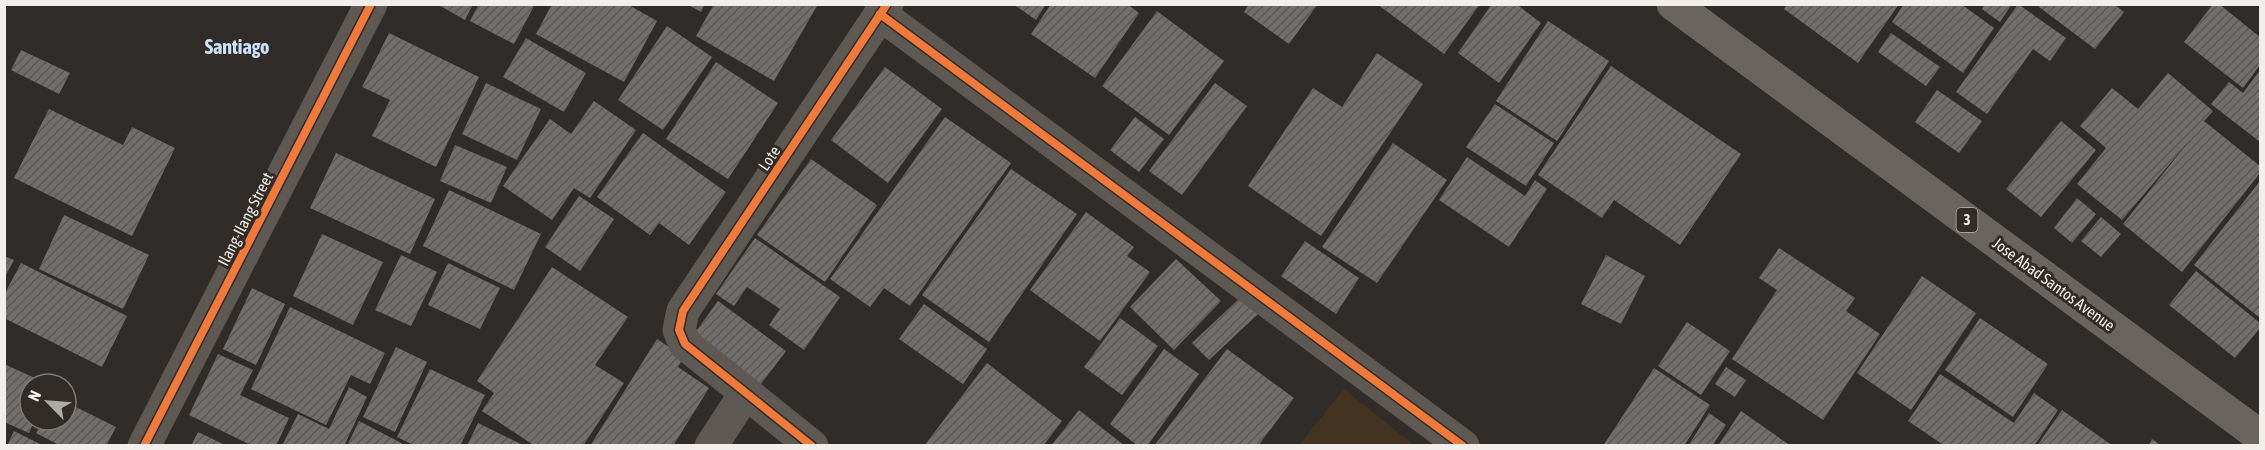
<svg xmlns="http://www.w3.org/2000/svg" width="2265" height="450" viewBox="0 0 2265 450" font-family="'Asap Condensed',sans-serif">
<defs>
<pattern id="building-hatch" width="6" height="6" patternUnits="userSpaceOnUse" patternTransform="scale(1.5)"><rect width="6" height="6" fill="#716f6d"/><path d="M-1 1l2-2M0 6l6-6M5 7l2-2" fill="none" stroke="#5b5958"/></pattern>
</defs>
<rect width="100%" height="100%" fill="#2f2c2a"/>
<path fill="#453322" d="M1344,389L1414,445H1299Z"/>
<g fill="url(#building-hatch)">
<path d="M437,4H473L465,20Z"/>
<path d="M479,4H535L514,44L470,21Z"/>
<path d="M552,4H627L657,21L624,82L536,34Z"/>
<path d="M687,4H705L701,12Z"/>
<path d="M714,4H818L774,81L696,36Z"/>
<path d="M1013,4H1046L1036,20Z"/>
<path d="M1051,4H1127L1139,13L1095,78L1031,34Z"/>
<path d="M1249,4H1318L1289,44L1244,12Z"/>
<path d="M1377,4H1480L1444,54Z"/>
<path d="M1492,4H1516L1541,23L1499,83L1458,53Z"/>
<path d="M1787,4H1899L1858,63L1784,9Z"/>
<path d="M1904,4H1961L1994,28L1963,73L1892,22Z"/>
<path d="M1985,4H2012L2000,22L1982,9Z"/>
<path d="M2018,4L2066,38L2050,61L2033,49L1987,114L1956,92Z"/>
<path d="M2213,4H2219L2260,37V65L2243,88L2184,42Z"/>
<path d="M2040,5H2115L2124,12L2095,49L2039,7Z"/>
<path d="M1157,11L1224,61L1169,135L1102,86Z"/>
<path d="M1548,21L1609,61L1557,141L1496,101Z"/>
<path d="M667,26L712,57L663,130L618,100Z"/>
<path d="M389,33L479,77L436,167L372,136L390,100L362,87Z"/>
<path d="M1891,33L1940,67L1926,86L1878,52Z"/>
<path d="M526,38L586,73L564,112L503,77Z"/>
<path d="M21,50L70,73L59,94L11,70Z"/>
<path d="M1377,53L1423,84L1321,236L1248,186L1313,88L1342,107Z"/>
<path d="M716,62L778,103L728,179L666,139Z"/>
<path d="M1611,66L1741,154L1680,245L1614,200L1602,218L1538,175Z"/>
<path d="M885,67L942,109L888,183L831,140Z"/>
<path d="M2260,70V142L2211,104L2229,82L2243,93Z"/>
<path d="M2168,73L2213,111L2204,121L2260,166V173L2182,272L2123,224L2190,140L2122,220L2077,184L2106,148L2080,126L2112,88L2138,109Z"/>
<path d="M486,83L541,109L517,160L462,134Z"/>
<path d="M1215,83L1247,106L1182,195L1149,171Z"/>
<path d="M1937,90L1982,121L1959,153L1915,122Z"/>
<path d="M594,101L636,130L590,198L574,188L552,220L503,186L550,119L571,134Z"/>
<path d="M1495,104L1554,143L1526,186L1466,147Z"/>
<path d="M49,109L123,145L132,127L175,148L132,236L14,178Z"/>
<path d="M945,117L1011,163L910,306L884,288L870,307L830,279Z"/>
<path d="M1135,117L1164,139L1139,172L1110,150Z"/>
<path d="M2061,121L2096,150L2041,217L2006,189Z"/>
<path d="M643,133L726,192L689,245L659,223L650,235L597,197Z"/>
<path d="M1393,143L1447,180L1377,283L1322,247Z"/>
<path d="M455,145L507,167L491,203L440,181Z"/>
<path d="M336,153L435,199L410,254L310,208Z"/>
<path d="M1467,157L1525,196L1535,180L1547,189L1509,247L1439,200Z"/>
<path d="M811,159L877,205L825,282L757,235Z"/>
<path d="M1011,169L1077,214L989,342L922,295Z"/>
<path d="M2260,181V318L2194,265Z"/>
<path d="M449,190L541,234L514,290L423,246Z"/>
<path d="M579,196L614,219L580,271L545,247Z"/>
<path d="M2077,198L2096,214L2072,243L2054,228Z"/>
<path d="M1086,212L1134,247L1127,256L1150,272L1100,341L1030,290Z"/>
<path d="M64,215L149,255L123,309L39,269Z"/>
<path d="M2101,217L2121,234L2101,257L2081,241Z"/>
<path d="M322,234L383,262L353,325L293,296Z"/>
<path d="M755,238L840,297L804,350L769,325L780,309L747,287L734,306L716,294Z"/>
<path d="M1305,241L1359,278L1336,314L1281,276Z"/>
<path d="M1779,248L1855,298L1846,311L1880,334L1823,420L1732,359L1777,290L1759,278Z"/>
<path d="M401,255L437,272L411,326L375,310Z"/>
<path d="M1606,255L1645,276L1621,324L1581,304Z"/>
<path d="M4,256L14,260L4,279Z"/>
<path d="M1176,259L1221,301L1174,350L1130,307Z"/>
<path d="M21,263L127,316L102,367L4,318V295Z"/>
<path d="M448,263L500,288L480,329L428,305Z"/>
<path d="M552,267L628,317L595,365L624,383L583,446H535L482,411L494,393L477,381Z"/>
<path d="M2196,271L2260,323V328L2235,358L2169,305Z"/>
<path d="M1922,276L1976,313L1911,410L1857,373Z"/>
<path d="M252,288L285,304L256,365L223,349Z"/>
<path d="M1241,297L1258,314L1209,360L1192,343Z"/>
<path d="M718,301L786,351L761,384L694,334Z"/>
<path d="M924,304L987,349L963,384L899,339Z"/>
<path d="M290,307L385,353L370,384L351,375L326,425L251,389Z"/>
<path d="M1120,318L1158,346L1122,395L1084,367Z"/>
<path d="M1980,318L2048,364L2013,417L1945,370Z"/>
<path d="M1687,322L1730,351L1701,395L1658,366Z"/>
<path d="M657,339L684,357L678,367L709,388L673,446H590Z"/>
<path d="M396,347L427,362L395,432L363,417Z"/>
<path d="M1164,349L1199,374L1147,446H1138L1110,424Z"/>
<path d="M1227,349L1294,398L1258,446H1154Z"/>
<path d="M218,354L253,370L240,395L289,418L276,446H253L189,415Z"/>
<path d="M987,363L1062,421L1043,446H924Z"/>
<path d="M4,364L48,384H30V420H35L29,433L4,422Z"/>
<path d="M1726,367L1746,380L1735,397L1715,384Z"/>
<path d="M1654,368L1710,405L1684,446H1603Z"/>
<path d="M430,369L485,395L460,446H416L397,437Z"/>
<path d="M1940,374L2014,423L2034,393L2058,410L2034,446H1945L1908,421Z"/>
<path d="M349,387L367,397L344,446H282L298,414L329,429Z"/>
<path d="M66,402L116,427L106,446H61L36,433L43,420H66Z"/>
<path d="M1079,410L1125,446H1051Z"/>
<path d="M2062,410L2113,446H2037Z"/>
<path d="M1741,411L1791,446H1718Z"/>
<path d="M1709,413L1726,425L1712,446H1688Z"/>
<path d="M359,421L407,446H347Z"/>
<path d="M478,423L525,446H467Z"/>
<path d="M14,431L44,446H7Z"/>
<path d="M198,432L227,446H191Z"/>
<path d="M2152,439L2162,446H2148Z"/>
</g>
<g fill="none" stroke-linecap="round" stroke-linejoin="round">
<g stroke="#5f5954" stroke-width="33">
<path d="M880,14L1463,446"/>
<path d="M144,446L371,4"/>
<path d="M711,446L745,394"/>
<path d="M812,446L685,344L679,330L683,311L887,4"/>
</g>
<path stroke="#6a645e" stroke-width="33" d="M1673,4L2260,436"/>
<defs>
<g id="cycleway">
<path d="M880,14L1463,446"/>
<path d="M144,446L371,4"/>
<path d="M812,446L685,344L679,330L683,311L887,4"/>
</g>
</defs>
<use href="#cycleway" stroke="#312c28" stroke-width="11"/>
<use href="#cycleway" stroke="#f17a3a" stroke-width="8"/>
</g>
<g text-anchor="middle" stroke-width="6" stroke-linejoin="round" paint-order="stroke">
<rect fill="#312c28" stroke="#b8b4b0" stroke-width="1.5" x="1956.5" y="208" width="21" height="24" rx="4.5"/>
<g font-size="15" font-weight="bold" fill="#f2eeeb">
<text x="1967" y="225">3</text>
</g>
<g font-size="16" fill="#f2eeeb" stroke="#312c28">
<text transform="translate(769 158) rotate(-56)" y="6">Lote</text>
<text transform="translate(245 219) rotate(-63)" y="6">Ilang-Ilang Street</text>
<text transform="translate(2054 284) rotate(36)" y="6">Jose Abad Santos Avenue</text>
</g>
<g font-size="20" font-weight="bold" fill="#cae3f9" stroke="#312c28">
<text x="237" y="54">Santiago</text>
</g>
</g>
<rect width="2265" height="450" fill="none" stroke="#f2eeeb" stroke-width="12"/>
<g transform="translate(48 402) rotate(295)"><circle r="28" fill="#312c28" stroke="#7e7a76" stroke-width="1.5"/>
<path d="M0-4.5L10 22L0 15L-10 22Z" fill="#aeaaa7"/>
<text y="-9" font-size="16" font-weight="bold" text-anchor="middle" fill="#f2eeeb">N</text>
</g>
</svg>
